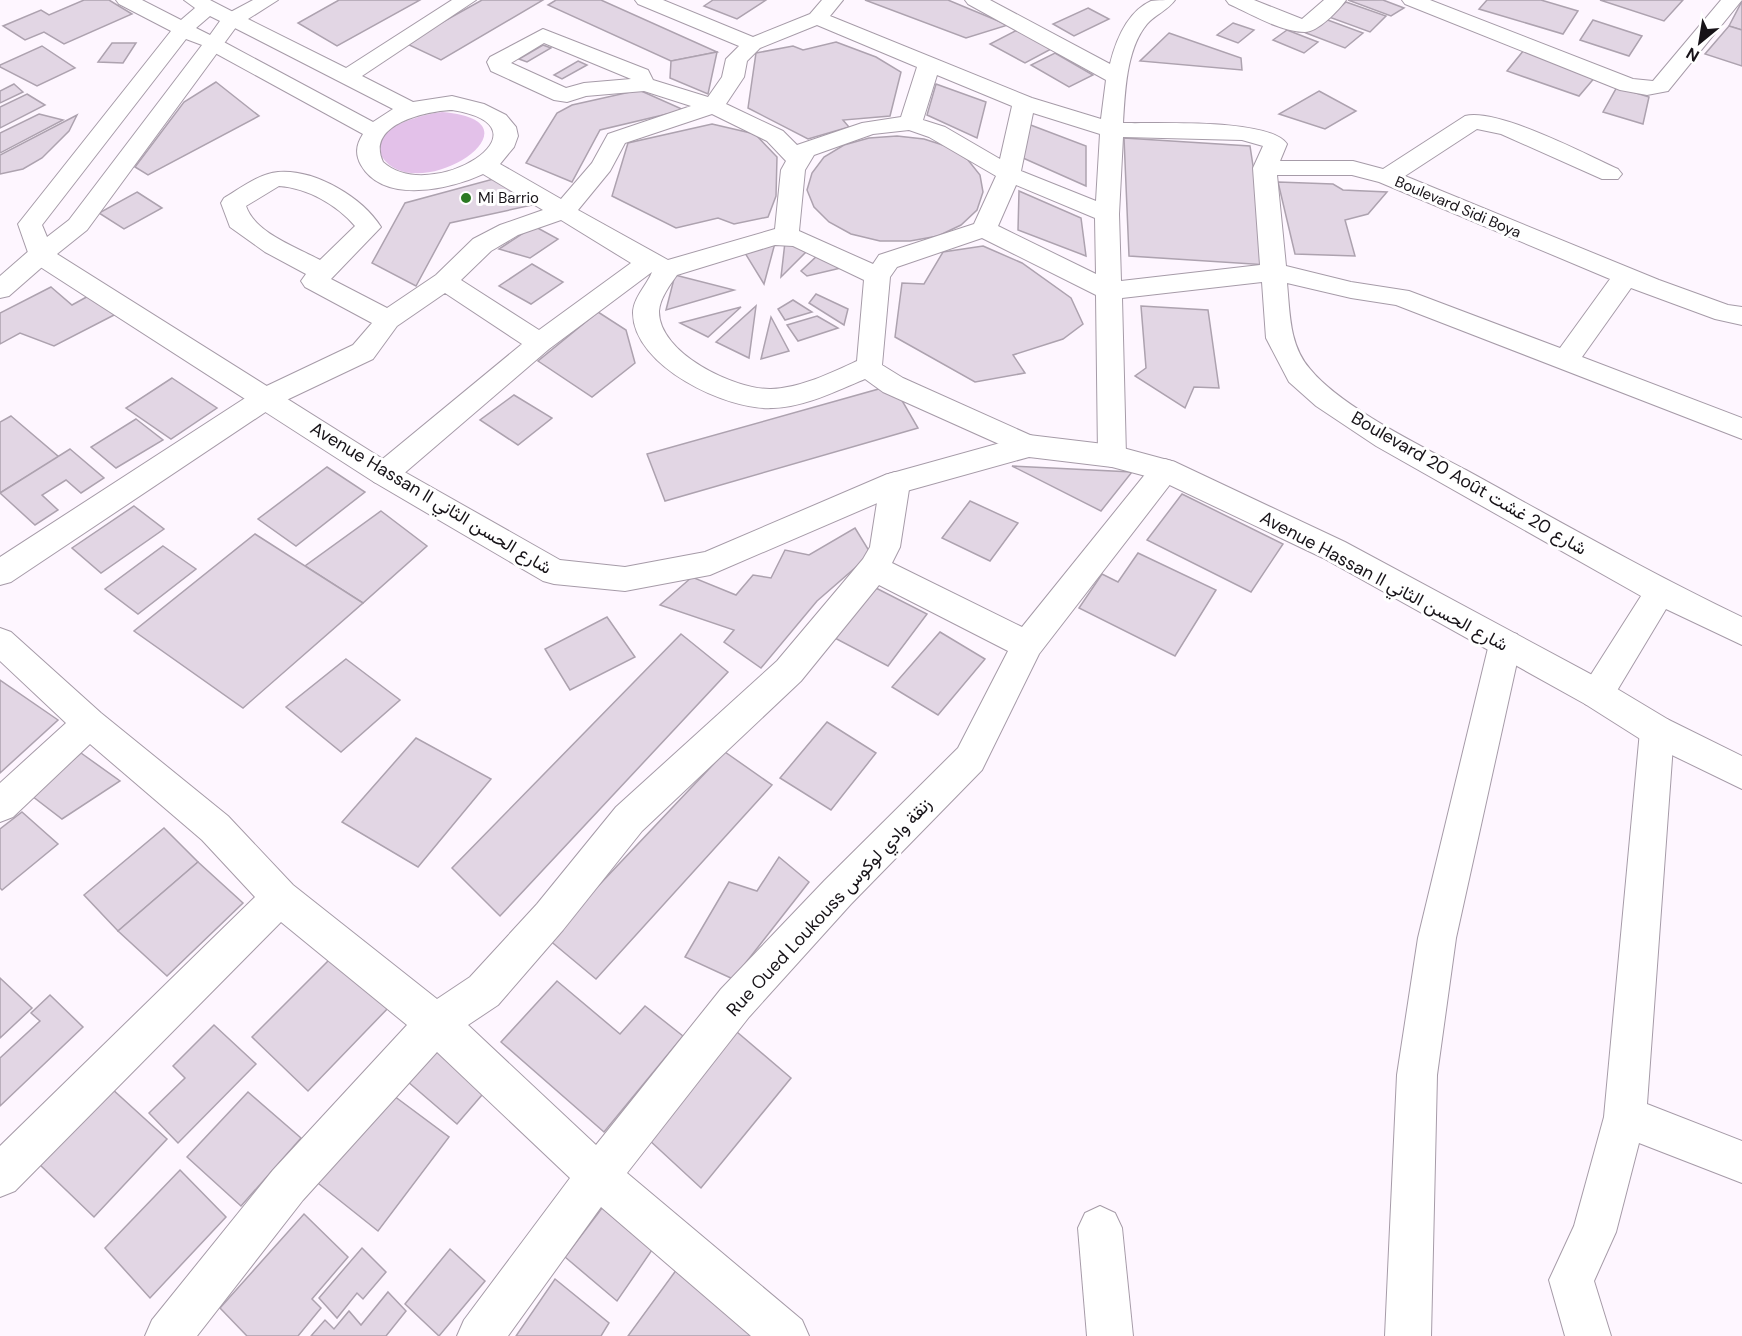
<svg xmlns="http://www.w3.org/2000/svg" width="1742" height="1336" viewBox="0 0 1742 1336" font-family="'DM Sans',Vazirmatn,sans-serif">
<rect width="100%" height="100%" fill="#fef6ff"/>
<path fill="#e3c1e9" d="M442,112C552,121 417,209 382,157C363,128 425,114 442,112Z"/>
<g fill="#e2d6e4" stroke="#ada2af" stroke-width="1.5">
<path d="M84,0H109L132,14L64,44L44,32L25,40L3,26L41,10L49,15Z"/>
<path d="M339,0H420L337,46L298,23Z"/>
<path d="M482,0H543L441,60L405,43Z"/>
<path d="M556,0H601L717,52L671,61L548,5Z"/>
<path d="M713,0H766L737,19L704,6Z"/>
<path d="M865,0H948L1008,25L966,38Z"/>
<path d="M1348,0H1383L1404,8L1391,16Z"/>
<path d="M1487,0H1541L1578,11L1563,34L1479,9Z"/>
<path d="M1600,0H1683L1664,21Z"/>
<path d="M1742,1V30L1729,26Z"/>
<path d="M1346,2L1386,16L1370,32L1329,17Z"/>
<path d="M1088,8L1109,19L1074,36L1053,24Z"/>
<path d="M1325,19L1363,33L1345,48L1306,33Z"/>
<path d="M1593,20L1642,36L1629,56L1580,40Z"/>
<path d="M1233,23L1254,30L1238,43L1217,35Z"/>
<path d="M1729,26L1742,30V66L1705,54Z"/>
<path d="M1017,30L1053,48L1025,63L990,44Z"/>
<path d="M1287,30L1318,42L1304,53L1273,40Z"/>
<path d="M1169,33L1241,58L1242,70L1140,61Z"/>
<path d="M836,42L876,57L901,72L890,116L843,120L849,127L808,139L748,108L756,53L793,46L803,50Z"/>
<path d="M112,43H136L123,63L98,62Z"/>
<path d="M543,45L551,48L527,62L519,59Z"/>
<path d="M42,46L75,68L37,86L0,67V65Z"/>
<path d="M1524,50L1596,76L1579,96L1507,71Z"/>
<path d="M717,52L708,94L670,78L671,61Z"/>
<path d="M1055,53L1093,75L1069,87L1031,65Z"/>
<path d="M578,61L587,65L562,79L554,75Z"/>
<path d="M216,82L259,116L148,175L135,167L184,102Z"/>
<path d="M14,84L23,92L0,103V91Z"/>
<path d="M936,84L986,102L977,138L927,115Z"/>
<path d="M1617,87L1649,97L1643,124L1603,112Z"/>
<path d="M639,90L684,110L600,130L572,182L526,163L557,113L572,105Z"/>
<path d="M1319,91L1356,111L1325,129L1279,114Z"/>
<path d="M27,94L45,105L0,128V107Z"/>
<path d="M39,114L63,120L0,153V133Z"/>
<path d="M77,115L69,131L42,158L23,169L0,174V155Z"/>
<path d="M712,124L755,134L777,157L776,196L768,217L734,224L718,218L676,228L612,196L628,143Z"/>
<path d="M1028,124L1086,146V186L1023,158Z"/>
<path d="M897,136L924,139L949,147L968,160L980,175L983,192L977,210L961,225L938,236L910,241H880L851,234L829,222L814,207L807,190L812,173L824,157L844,145L869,138Z"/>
<path d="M1124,138L1250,146L1268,265L1129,256Z"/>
<path d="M497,178L537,204L450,223L416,286L372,263L405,203Z"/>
<path d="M1278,182L1333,184L1343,190L1387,192L1368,214L1345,220L1355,256L1295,254Z"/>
<path d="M1019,191L1081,218L1086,256L1018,230Z"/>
<path d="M137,192L162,208L124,229L99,213Z"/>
<path d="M534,226L558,239L530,258L499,249Z"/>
<path d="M785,242L807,251L781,277Z"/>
<path d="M775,243L764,284L745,253Z"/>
<path d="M983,246L1022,263L1071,298L1083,324L1063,339L1013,355L1025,373L975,382L895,337L902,283L924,284L943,252Z"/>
<path d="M818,255L845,267L807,276L801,271Z"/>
<path d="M532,264L563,282L531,304L499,286Z"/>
<path d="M675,275L734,290L666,310Z"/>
<path d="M51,287L72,305L92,294L116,314L54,346L20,333L0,344V313Z"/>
<path d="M816,294L848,309L844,325L809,303Z"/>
<path d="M793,300L812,312L785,320L778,309Z"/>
<path d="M756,306L749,358L716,342Z"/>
<path d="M1141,306L1208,310L1219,388L1194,387L1185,408L1135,376L1146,368Z"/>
<path d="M741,307L708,337L680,323Z"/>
<path d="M598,312L626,330L635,363L592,397L538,361Z"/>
<path d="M817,316L838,328L798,341L787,325Z"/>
<path d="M771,317L789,351L761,359Z"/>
<path d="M172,378L217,408L171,439L126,408Z"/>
<path d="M893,385L918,428L665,501L647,454Z"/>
<path d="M514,395L552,418L518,445L480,420Z"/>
<path d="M11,416L59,457L0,493V422Z"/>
<path d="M136,419L163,440L116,468L91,447Z"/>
<path d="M70,449L104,478L81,493L66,480L42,495L58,510L35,525L0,493Z"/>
<path d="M1012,466L1132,472L1101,511Z"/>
<path d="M327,467L365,492L296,546L258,519Z"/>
<path d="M1182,494L1283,544L1251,592L1147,540Z"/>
<path d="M970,501L1018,523L990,561L942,538Z"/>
<path d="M134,506L164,529L101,573L72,548Z"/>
<path d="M381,511L427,546L363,603L305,566Z"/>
<path d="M855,528L871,554L817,601L761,668L724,642L734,630L660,605L692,577L736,595L753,575L771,578L785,550L809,555Z"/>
<path d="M255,534L363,603L243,708L134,631Z"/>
<path d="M163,546L196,569L138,614L105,589Z"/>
<path d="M1138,553L1216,590L1175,656L1079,608L1102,574L1118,582Z"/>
<path d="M872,586L927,614L888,666L831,636Z"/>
<path d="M607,617L635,657L570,690L545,649Z"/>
<path d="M940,632L985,659L938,715L892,687Z"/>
<path d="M681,634L728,672L500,916L452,868Z"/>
<path d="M346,659L400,700L341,752L286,707Z"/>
<path d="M0,680L58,720L0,773Z"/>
<path d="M827,722L876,753L831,810L780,778Z"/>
<path d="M416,738L491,779L418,867L342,822Z"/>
<path d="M725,752L772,785L596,979L548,939Z"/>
<path d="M81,753L120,781L62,819L32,796Z"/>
<path d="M22,812L58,844L2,890L0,888V829Z"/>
<path d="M164,828L198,862L118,931L84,895Z"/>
<path d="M779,857L809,882L733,979L685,957L729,882L757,891Z"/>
<path d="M198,862L243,903L167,976L118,931Z"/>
<path d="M334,955L391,1005L308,1091L252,1037Z"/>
<path d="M0,978L32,1008L0,1038Z"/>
<path d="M557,981L620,1034L645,1006L683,1036L604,1132L501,1042Z"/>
<path d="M50,995L83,1027L0,1106V1058L40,1021L31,1013Z"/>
<path d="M214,1025L256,1064L178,1143L149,1113L185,1078L173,1066Z"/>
<path d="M737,1032L791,1078L701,1188L648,1139Z"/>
<path d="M432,1039L488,1088L457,1124L400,1075Z"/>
<path d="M111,1088L167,1139L94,1217L38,1163Z"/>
<path d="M386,1090L449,1137L378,1231L314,1180Z"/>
<path d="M248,1092L301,1138L241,1206L187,1157Z"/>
<path d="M180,1170L226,1217L150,1298L105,1248Z"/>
<path d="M602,1208L652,1250L617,1301L565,1257Z"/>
<path d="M304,1214L348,1257L312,1299L321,1308L298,1336H247L220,1308Z"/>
<path d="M362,1248L386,1272L363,1299L357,1293L337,1318L319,1298Z"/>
<path d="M450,1249L485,1281L439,1336L405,1304Z"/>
<path d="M677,1269L753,1336H628Z"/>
<path d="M555,1279L609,1323L601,1336H516Z"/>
<path d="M388,1292L406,1311L386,1336H311L325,1320L334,1329L349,1311L361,1325Z"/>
</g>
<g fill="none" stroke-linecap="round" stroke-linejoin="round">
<defs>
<g id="minor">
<path d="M253,0H278L248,19L346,68L452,0H476L362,76L413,102L452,96L484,104L506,115L516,127L518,136L514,147L500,164L561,199L592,163L608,134L691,106L644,91L586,96L567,102L554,100L491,71L487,62L490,57L543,29L648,70L653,80L708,97L722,77L726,59L739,46L638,4L635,0H663L753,37L810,14L822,0H843L830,16L1032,98L1101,119L1106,80L968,4L965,0H990L1110,64C1116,40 1127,12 1151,1C1157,0 1168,0 1175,0C1168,10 1155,15 1147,24C1126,49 1125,93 1123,123C1156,124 1270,118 1287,144L1280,161H1353L1383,169L1465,116C1498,108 1585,154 1618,169L1622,174L1618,179H1602L1501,134L1477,129L1405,176L1659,280L1728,305L1742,307V325L1715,319L1631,288L1582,357L1742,418V439L1396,305L1351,298L1287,283C1290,313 1289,345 1310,369C1341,407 1421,446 1466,470C1557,520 1648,572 1742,617V645L1666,609L1609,704L1597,708L1585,704L1580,694L1585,684L1641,596L1376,446L1316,406L1289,382L1266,338L1262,282L1122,298L1126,456L1122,464L1112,467L1102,464L1098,456L1096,295L982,238L897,267L890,277L882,365L903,378L1039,439L1043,446L1039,453L1029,457L1019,453L883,392L865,379C836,391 805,407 773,408C727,411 633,366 633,313C633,298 647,285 652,272L549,349L394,482L384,485L374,482L369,474L374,466L522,344L445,293L397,326L373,359L276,405L11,582L0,585V557L256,391L353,345L372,323L305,287L301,281L306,274L265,252L230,227L221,203L224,198C241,188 258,174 278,172C315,169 362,197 381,227L331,279L387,308L436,275L473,239L500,225L543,210L483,174C451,189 384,205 361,165C355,154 356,145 363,134L206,48L202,44L206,40H220L373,122L393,109L225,23L222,19L225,15ZM817,25L917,67L901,117L862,123L797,145L783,131L726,104L744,77L747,61L760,48ZM544,43L631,79L584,83L566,88L511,63ZM937,75L1012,106L1000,159L945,127L923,120ZM452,110C559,127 431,206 383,162C365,124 427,111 452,110ZM1033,113L1100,134L1096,201L1021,171ZM712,114L767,141L786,161L781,170L775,229L668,260L578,210L610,171L625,143ZM909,130L929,137L996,176L974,224L879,255L873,264L799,231L805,170L814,155L873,134ZM1123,137L1242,140L1263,146L1253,168L1260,265L1121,281L1119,214ZM1277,175H1352L1379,182L1610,279L1560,348L1409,291L1351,282L1286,266ZM1016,185L1095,218L1096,274L998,226ZM279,186C308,188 337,205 355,226L320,260C296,247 255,233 246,206ZM561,220L631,263L539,330L461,280L491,251L518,235ZM775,245L793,246L864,280L857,361C831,373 800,388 771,389C735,390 658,353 659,311C660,298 670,285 677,275Z"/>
<path d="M1226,0H1254L1302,19L1324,0H1346C1339,10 1318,32 1305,32C1281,32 1251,14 1229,4Z"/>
<path d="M1402,0H1430L1633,79L1653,81L1721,0H1742L1668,91L1647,95L1620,90L1405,4Z"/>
<path d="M40,247L49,249L53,255L49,261L9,296L0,298V276L31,249Z"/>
<path d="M1165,459L1175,462L1180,470L1175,478L1039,654L982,770L851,904L749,1017L627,1173L802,1320L809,1336H751L601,1207L508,1336H457L464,1320L570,1178L437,1052L303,1200L197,1336H145L152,1320L273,1170L407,1025L281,922L15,1191L0,1197V1146L255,897L202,840L90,744L13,817L0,822V783L66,723L0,661V628L11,632L101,713L228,816L293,885L437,999L470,977L537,904L616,807L777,661L863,559L870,547L880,483L885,475L895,472L905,475L910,483L900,547L892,563L1022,627L1155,462ZM879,585L1008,651L958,748L825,880L721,989L596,1145L468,1025L498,1005L563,930L642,831L801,681Z"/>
<path d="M1505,631L1517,634L1521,644L1456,938L1437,1075L1431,1336H1385L1397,1075L1418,938L1489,644L1493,634Z"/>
<path d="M1657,716L1669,720L1674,731L1647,1104L1742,1141V1183L1639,1143L1616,1232L1594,1281L1611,1336H1565L1549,1280L1574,1226L1604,1117L1640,731L1645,720Z"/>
<path d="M1100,1206L1115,1213L1122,1228L1133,1336H1087L1078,1228L1085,1213Z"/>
</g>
<path id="tertiary" d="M116,0H142L181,20L195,8L184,0H210L239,15L242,19L87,230L57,254L394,466L560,560L625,567L705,552L885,475L1029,435L1112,445L1175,462L1345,542L1609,684L1669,720L1742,756V789L1645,742L1585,704L1323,558L1157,479L1112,467L1029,457L903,492L710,575L625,591L554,584L543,581L374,482L31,261L18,224L171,31L119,4ZM210,16L220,21L210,35L196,28ZM186,39L202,45L69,220L47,237L42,225Z"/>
</defs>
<use href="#minor" stroke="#a69ba8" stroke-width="2"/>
<use href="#tertiary" stroke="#a69ba8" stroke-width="2"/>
<use href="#minor" fill="#fff" fill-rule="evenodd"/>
<use href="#tertiary" fill="#fff" fill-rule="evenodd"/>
</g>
<circle fill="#2b7922" stroke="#fff" stroke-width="2" cx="466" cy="198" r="6"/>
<g text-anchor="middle" stroke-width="6" stroke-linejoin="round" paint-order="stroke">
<g font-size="15" fill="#171318" stroke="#fff" text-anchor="start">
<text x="478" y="203">Mi Barrio</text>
</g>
<g font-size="15" fill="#171318" stroke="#fff">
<text transform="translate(1458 207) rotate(23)" y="5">Boulevard Sidi Boya</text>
</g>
<g font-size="18" fill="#171318" stroke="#fff">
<text transform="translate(1469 483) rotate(30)" y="6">Boulevard 20 Août شارع 20 غشت</text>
<text transform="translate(431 498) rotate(31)" y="6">Avenue Hassan II شارع الحسن الثاني</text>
<text transform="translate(1384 581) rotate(28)" y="6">Avenue Hassan II شارع الحسن الثاني</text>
<text transform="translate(829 907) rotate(-47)" y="6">Rue Oued Loukouss زنقة وادي لوكوس</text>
</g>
</g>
<g transform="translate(1700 42) rotate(210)" stroke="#ffffff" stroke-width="4.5" paint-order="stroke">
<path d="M0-4.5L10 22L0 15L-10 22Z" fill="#171318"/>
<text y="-9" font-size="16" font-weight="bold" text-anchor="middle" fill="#171318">N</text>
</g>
</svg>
